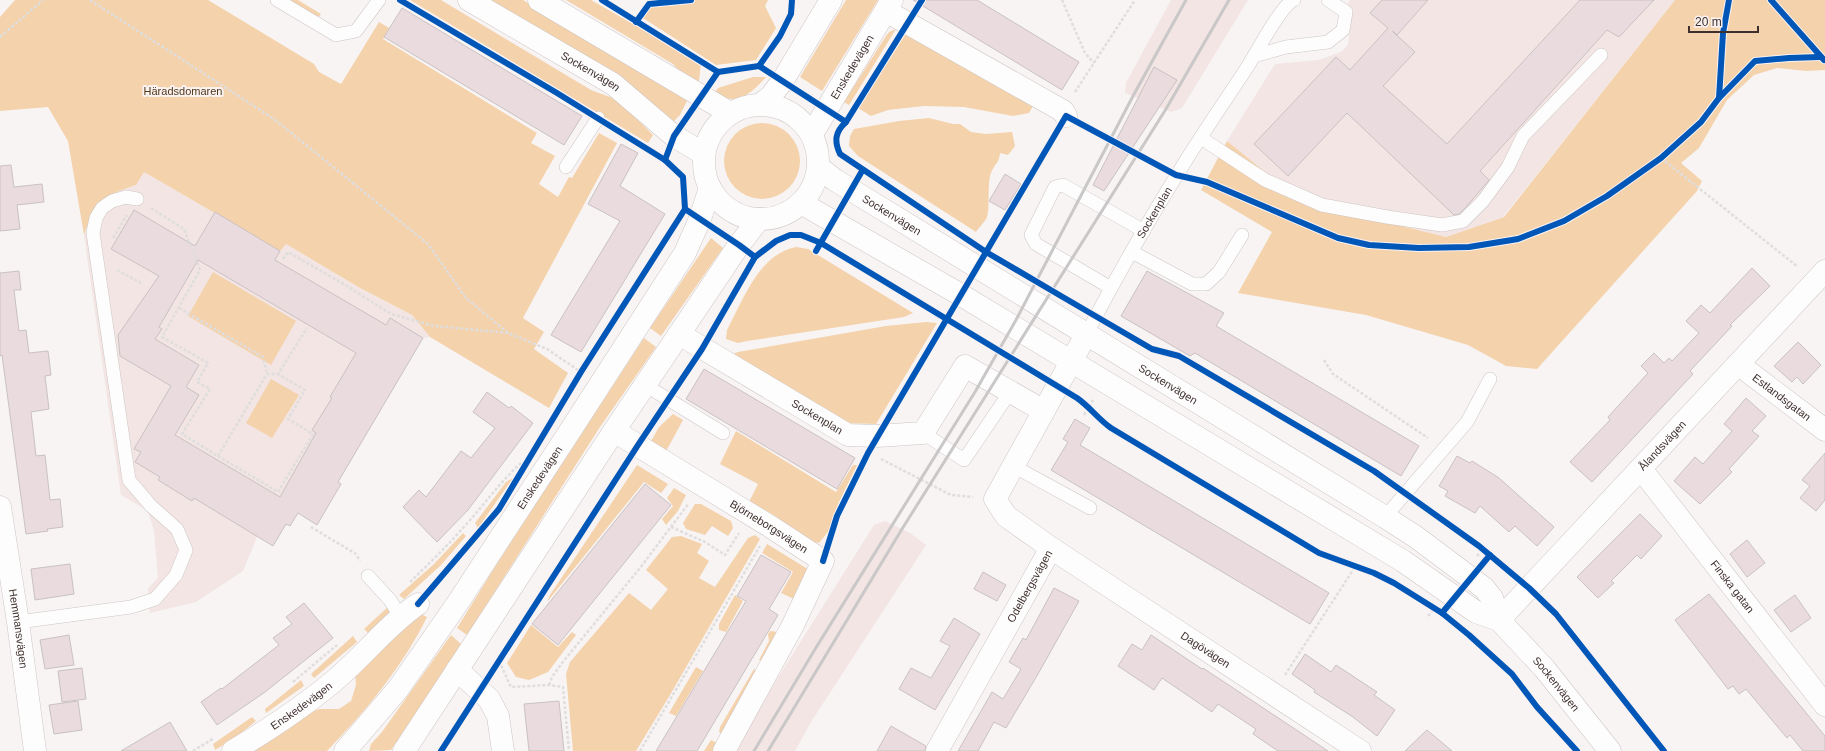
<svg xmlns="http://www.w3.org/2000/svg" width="1825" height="751" viewBox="0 0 1825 751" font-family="Arial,sans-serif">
<rect width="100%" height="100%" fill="#f8f4f4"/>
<g fill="#f2e5e3">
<path d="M1171,0H1248L1182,108L1171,112L1125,93L1126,83Z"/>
<path d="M1350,0H1675L1503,217L1446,237L1357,215L1275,180L1227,141L1275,64L1319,60L1341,52L1348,45L1350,30L1348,3Z"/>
<path d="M144,172L280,251L286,244L357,287L412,315L430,337L423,338L338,481L341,484L317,525L298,513L290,526L286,524L257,537L243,571L196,602L150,613L148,589L158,577L154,531L148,511L121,495L84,235L90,217L99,203L120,190L136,185Z"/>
<path d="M885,521L910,533L926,545L811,722L795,751H734L745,730L874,525Z"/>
</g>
<g fill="#f4d2ab">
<path d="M15,0H208L314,64L319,72L341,84L379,22L389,28L383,39L537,133L531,143L555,156L539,184L558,197L569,177L572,178L599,133L617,143L523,318L544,332L534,349L568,373L549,408L430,337L412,315L358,287L286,244L280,251L144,172L136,185C102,196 95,202 84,235L68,141L48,107L0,111V17Z"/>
<path d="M288,0H298L321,14L318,18Z"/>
<path d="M410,0H441L591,90L618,100L653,135L648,143Z"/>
<path d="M485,0H523L686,97L687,101L680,115L674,121L668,120Z"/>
<path d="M566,0H591L701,63L699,81L696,83L681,73L673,64Z"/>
<path d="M647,0H768L765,6L776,28L756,60L716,65L643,18Z"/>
<path d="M846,0H878L822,91L800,77Z"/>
<path d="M1675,0H1825V70L1806,71L1777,68L1754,75L1727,100L1699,148L1681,163L1702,181L1697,191L1537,369L1506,366L1468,345L1366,315L1238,293L1272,232L1201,190L1227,141L1275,180L1357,215L1446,237L1504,217Z"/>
<path d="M896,29L849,105L844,102L886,36L889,32Z"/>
<path d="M907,32L1033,106L1029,113L1013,116L964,107L924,106L888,110L871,116L858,108Z"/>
<path d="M753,77H766C758,86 745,100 732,99C726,99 719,96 713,95L718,88Z"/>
<path d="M929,118L953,124H960L971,132L986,134L1012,132L1015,146L1008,155L1000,153C999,164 994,164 991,173C987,182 990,209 987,217C985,222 979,227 976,232L858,156L849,146L850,136L854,129L899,121Z"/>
<circle cx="762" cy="161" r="38"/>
<path d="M711,238L723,248L661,336L650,328Z"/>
<path d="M796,247L808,249L913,313L904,317L747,341L738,343L726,339L727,330C743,300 759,254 796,247Z"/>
<path d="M213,272L296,321L271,365L188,316Z"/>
<path d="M926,322L937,323L876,424L845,423L730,355L738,352L886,326Z"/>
<path d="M644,338L656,347L600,427L467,635L457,628L500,559Z"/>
<path d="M271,379L299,395L272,438L246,423Z"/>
<path d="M673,414L683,420L664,455L650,443L659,427Z"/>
<path d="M736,431L836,492L853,465H857L838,504L831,528L819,543L811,541L749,502L758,484L720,464Z"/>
<path d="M637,465L668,484L661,493L644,482L547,602L550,595Z"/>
<path d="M513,478L478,528L475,523L506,482Z"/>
<path d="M674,488L686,495L678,511L666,525L662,519L673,506L667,498Z"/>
<path d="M695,504H701L731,521L733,528L728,536L712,526L705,535L686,529L683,523Z"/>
<path d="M463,533L466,536L441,565L404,599L399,595L434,564Z"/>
<path d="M755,535L760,539L670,695L636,751H573L566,674L570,662L629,593L651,610L668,589L646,570L672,537L681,536L702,544L697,553L709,561L699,578L715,587L748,538Z"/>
<path d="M767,544L811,571L794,599L781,593L793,572L762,553Z"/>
<path d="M735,595L743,601L726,632L719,630V624Z"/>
<path d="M389,606L393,610L368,633L364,629Z"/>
<path d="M417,612L427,617C403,666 365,712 327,751H254L309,713L319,709H339L351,701L356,685L355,672Z"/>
<path d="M531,625L558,647L572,632L576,635L548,672L529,680L516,677L507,663Z"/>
<path d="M770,631L778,632L768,663L759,660L769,641L768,634Z"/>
<path d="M451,635L462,645L391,750L369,751L371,744L382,732Z"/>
<path d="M353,636L357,642L314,678L311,674Z"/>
<path d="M696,667L703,671L676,716L669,713Z"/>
<path d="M754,669L761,674L723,735L719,732L720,727Z"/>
<path d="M301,680L304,686L266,713L265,709Z"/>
<path d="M252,717L256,721L235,738L215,750L213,744Z"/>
<path d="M711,740L719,744L716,751H704Z"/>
</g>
<g fill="#eadcde" stroke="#c9c1c2" fill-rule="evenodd">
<path d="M913,0H977L1079,62L1062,90Z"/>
<path d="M1382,0H1428L1397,35L1392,31L1415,52L1383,86L1447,144L1580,0H1654L1619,37L1607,30L1480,171L1489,180L1466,207L1459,214L1454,215L1347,113L1288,176L1254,144L1336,57L1350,70L1388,28L1370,13Z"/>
<path d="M402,8L582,116L564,145L384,37Z"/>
<path d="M1154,67L1177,80L1104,191L1093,185Z"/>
<path d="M621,144L638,153L620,186L665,214L581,352L551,335L620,221L588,204Z"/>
<path d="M11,165L14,187L42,184L44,202L17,205L20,229L0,231V166Z"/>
<path d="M1005,174L1021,184L1005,210L989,201Z"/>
<path d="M134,210L195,246L215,212L280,251L275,260L386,325L390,318L423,338L338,482L341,484L317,525L298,513L290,526L286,524L273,546L194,498L192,501L158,480L160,477L135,462L141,452L134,449L171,386L120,356L118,335L159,276L111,249ZM198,260L356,353L330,397L332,398L312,430L316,433L280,497L175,435L199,395L186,387L199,365L155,339L162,329L159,327Z"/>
<path d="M1752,268L1770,286L1730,325L1732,326L1690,371L1693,374L1592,482L1570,462L1610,420L1608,417L1648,373L1641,366L1654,353L1664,363L1669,358L1672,361L1699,333L1686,321L1701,305L1710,313Z"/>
<path d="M19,271L21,290H14L19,331L26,330L29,353L48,351L51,375L45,376L49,409L31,412L36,456L45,455L50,500L60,499L63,527L47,529L48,531L26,534L2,355L0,356V273Z"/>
<path d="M1147,271L1224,313L1216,326L1419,446L1401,476L1195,353L1190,356L1121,316Z"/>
<path d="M1798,342L1821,365L1803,384L1797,377L1792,382L1774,366Z"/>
<path d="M704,369L855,458L837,489L686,399Z"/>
<path d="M487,392L509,408L511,406L533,423L468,510L437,542L403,507L419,490L426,497L461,451L471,458L495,428L473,412Z"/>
<path d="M1746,398L1766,416L1752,431L1759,436L1729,469L1732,472L1700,504L1674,481L1695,457L1703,464L1732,431L1724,424Z"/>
<path d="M1075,419L1090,428L1080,445L1329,593L1310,624L1051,470L1068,442L1063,439Z"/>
<path d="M1825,453V500L1816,511L1800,498L1810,486L1802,480Z"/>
<path d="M1457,456L1470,463L1472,461L1499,478L1554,527L1537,546L1515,526L1509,532L1480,506L1475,513L1445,496L1448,491L1439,486Z"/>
<path d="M645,484L671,505L558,645L532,624Z"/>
<path d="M1640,514L1662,536L1641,559L1637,555L1611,581L1614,583L1598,598L1577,577Z"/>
<path d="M1747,540L1765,563L1747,577L1730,554Z"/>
<path d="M761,555L791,572L769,609L778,615L697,751H656L746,601L737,596Z"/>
<path d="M70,564L74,594L35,600L31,569Z"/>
<path d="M983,572L1006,585L997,601L974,589Z"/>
<path d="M1054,588L1079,601L1038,674L1006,728L994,722L978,751H958L992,692L1003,699L1021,669L1009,662L1023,638L1026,640Z"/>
<path d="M1709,594L1825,736V751H1803L1790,735L1787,738L1746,689L1739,694L1733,686L1728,689L1675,620Z"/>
<path d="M1795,595L1811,618L1791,632L1774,610Z"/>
<path d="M304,603L333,638L265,692L217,725L201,702L221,688L222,689L279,645L273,638L292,624L286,617Z"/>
<path d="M954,618L980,634L935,710L899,689L911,668L931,678L950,646L940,641Z"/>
<path d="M69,635L74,665L45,669L40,640Z"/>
<path d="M1151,635L1202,669L1203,668L1328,751H1278L1253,734L1256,729L1218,704L1212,712L1162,678L1154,690L1118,666L1132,644L1142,650Z"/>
<path d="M1305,654L1331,672L1336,665L1377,692L1374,695L1395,710L1377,736L1353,717L1314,692L1315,690L1292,674Z"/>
<path d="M82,668L86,699L62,702L58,671Z"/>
<path d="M78,701L82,730L54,734L49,705Z"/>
<path d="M559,701L564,751H529L524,704Z"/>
<path d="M170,722L187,751H121Z"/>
<path d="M891,726L926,746L925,751H877Z"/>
<path d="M1427,730L1452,751H1405Z"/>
</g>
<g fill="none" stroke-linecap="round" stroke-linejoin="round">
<defs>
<g id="lane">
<path d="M277,0L336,35L356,31L379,0"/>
<path d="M1254,56L1286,47L1328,42L1343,30L1346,12L1328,0"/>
<path d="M1201,138L1265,180L1322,205L1387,217L1442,225L1463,221L1483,201L1508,167L1523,136L1601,55"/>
<path d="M566,167L598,118"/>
<path d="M1132,252L1192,284H1206L1219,272L1242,235"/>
<path d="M1111,288L1036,244L1031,235L1055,187L1063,185L1144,231"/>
<path id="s1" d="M1087,333C1115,280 1145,226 1177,175C1199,138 1224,103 1248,66C1257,52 1281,5 1294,0"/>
<path d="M645,385L723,433"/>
<path d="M923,433L964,460L1010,392"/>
<path d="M1013,466L1090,508"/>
<path d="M1385,517L1467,422L1490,379"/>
<path d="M368,576L390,600L400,616"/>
<path d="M18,622L131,607L155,599L176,575L186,550L177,529L151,506L129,480L93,233L96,218L102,208L112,201L126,197L137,199"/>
</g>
<g id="street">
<path d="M886,11L1063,111L1066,116"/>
<path id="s2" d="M679,334L848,435L877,436L923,433L965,366L1044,411"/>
<path id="s3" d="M1738,364L1825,430"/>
<path id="s4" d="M614,431L771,527L823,561L793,625L724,751"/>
<path id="s5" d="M1641,469L1825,705"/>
<path id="s6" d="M0,507L18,622L35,751"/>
<path id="s7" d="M1051,548L1360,751"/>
<path id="s8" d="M1499,620L1825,271"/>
<path d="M457,670L489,699L498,716L503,751"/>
<path id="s9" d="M233,751C268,730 303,707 334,681C363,657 386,626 418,604"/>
<path id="s10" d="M937,751L1051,548L1006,516L995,499L1087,333"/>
</g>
<g id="secondary">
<path id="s11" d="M469,0L613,84L674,136L704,154"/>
<path d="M539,0L730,113"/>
<path d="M761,104L771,96L783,80L831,0"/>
<circle cx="761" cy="162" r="57"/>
<path id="s12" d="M812,134L892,0"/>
<path id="s13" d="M818,167L835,180L1385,517L1416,537L1484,588L1492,598L1499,620L1544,668L1610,751"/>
<path d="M801,203L961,295L1403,561L1476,612L1499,620"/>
<path id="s14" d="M345,751L398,689L459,601L570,431L685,253L700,219L710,188"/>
<path d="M404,751L614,431L739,245L759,219"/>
</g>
</defs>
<use href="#lane" stroke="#cdc5c4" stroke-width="14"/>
<use href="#street" stroke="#cdc5c4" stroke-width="23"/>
<use href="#secondary" stroke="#cdc5c4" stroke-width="23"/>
<g stroke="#dfdddd" stroke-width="2.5" stroke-dasharray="3 2" stroke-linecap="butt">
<path d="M90,0L274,119L428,244L466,298L508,333L547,349L581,372"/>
<path d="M1062,0L1085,53L1094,63"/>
<path d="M0,37L43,0"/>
<path d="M1075,92L1135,0"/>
<path d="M1661,158L1798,267"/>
<path d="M151,208L184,229L200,270L162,337L208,363L197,382L210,389L182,434L218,456L267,374H278L307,328"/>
<path d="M113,238L127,215"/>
<path d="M283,259L288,252L347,286L391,314L434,326L508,333"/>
<path d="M117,270L141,283"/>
<path d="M179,308L263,357L267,374"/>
<path d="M1324,360L1333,374L1428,438"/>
<path d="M1084,415L1093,400"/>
<path d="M218,456L278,492L313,434L288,419L305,390L278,374"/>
<path d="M881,459L951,495L973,497"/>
<path d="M311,527L356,554L360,561"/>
<path d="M671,527L705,542L725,555L739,533"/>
<path d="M1477,556L1483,549"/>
<path d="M410,582C431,562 451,542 470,520C487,501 502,480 521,463"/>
<path d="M1428,616L1433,610"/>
<path d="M499,661L511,687L549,685L563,687L569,751"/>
<path d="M1285,675L1355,567"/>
<path d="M293,682L337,645"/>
<path d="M549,685L552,677L562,663L640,568L689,503"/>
<path d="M193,751L214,738"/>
<path d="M640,751L760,546"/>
</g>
<use href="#lane" stroke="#fefdfd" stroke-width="13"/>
<use href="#street" stroke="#fefdfd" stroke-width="22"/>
<use href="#secondary" stroke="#fefdfd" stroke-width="22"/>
<g stroke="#c9c7c7" stroke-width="3">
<path d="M754,751L817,646L975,392L1016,320L1133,96L1186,0"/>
<path d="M768,751L902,529L1166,109L1229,0"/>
</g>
<defs>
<g id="cycleway">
<path d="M400,0L557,93L665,160L683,177L685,209L739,245L755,257"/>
<path d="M602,0L718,72L759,66L846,122"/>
<path d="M922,0L846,122C835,132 834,141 840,154L986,252L1061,296L1152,349L1179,356L1374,471L1479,546L1529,588L1556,614L1664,751"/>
<path d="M1771,0L1824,60"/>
<path d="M636,22L649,4L691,0"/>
<path d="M759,66L780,36L791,14L792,0"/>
<path d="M1719,98L1755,61L1789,58L1820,57"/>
<path d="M665,160L674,136L718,72"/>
<path d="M816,251L862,171"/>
<path d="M823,561L837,516L868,453L1066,116L1176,175L1207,182L1338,238L1369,245L1419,248L1469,247L1518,239L1564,221L1607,196L1661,158L1701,122L1719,98L1723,33L1729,0"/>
<path d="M418,604L499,509L581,372L685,209"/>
<path d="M1442,613L1490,555"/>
<path d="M441,751L638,445L702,349L755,257L776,241L790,235H801L821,243L1077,398C1090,407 1098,419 1111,428L1319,553L1374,573L1394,583L1442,613L1469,635L1512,674L1537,707L1577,751"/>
</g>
</defs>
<use href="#cycleway" stroke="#faf3f2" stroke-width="8"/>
<use href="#cycleway" stroke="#0057b8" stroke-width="6"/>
</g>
<g text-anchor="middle" stroke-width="4" stroke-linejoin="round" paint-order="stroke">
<g font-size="11" fill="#3e302e" stroke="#faf3f2">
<text dy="4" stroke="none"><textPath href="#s12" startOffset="78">Enskedevägen</textPath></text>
<text dy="4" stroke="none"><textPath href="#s11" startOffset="141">Sockenvägen</textPath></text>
<text dy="4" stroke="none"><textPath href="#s1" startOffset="138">Sockenplan</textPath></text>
<text dy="4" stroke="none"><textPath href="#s13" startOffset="88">Sockenvägen</textPath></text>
<text dy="4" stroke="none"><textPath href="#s13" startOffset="412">Sockenvägen</textPath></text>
<text dy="4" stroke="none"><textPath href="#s3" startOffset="55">Estlandsgatan</textPath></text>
<text dy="4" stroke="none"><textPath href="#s2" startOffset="161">Sockenplan</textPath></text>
<text dy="4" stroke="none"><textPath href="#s8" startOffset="239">Ålandsvägen</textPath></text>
<text dy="4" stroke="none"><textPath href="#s14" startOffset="336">Enskedevägen</textPath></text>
<text dy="4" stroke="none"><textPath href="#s4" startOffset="182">Björneborgsvägen</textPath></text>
<text dy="4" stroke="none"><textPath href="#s10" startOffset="189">Odelbergsvägen</textPath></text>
<text dy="4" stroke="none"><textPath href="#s5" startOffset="149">Finska gatan</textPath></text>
<text dy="4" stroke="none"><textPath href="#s6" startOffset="123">Hemmansvägen</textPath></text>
<text dy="4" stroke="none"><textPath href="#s7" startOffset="185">Dagövägen</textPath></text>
<text dy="4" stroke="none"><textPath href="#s13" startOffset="910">Sockenvägen</textPath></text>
<text dy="4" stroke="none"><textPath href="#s9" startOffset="82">Enskedevägen</textPath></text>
</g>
<g font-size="11" fill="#52391a" stroke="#faf3f2">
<text x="183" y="95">Häradsdomaren</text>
</g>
</g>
<path d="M1689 26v6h69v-6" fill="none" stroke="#3e302e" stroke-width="2"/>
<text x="1695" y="26" font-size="12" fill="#3e302e" stroke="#faf3f2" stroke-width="3" paint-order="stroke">20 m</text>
</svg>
